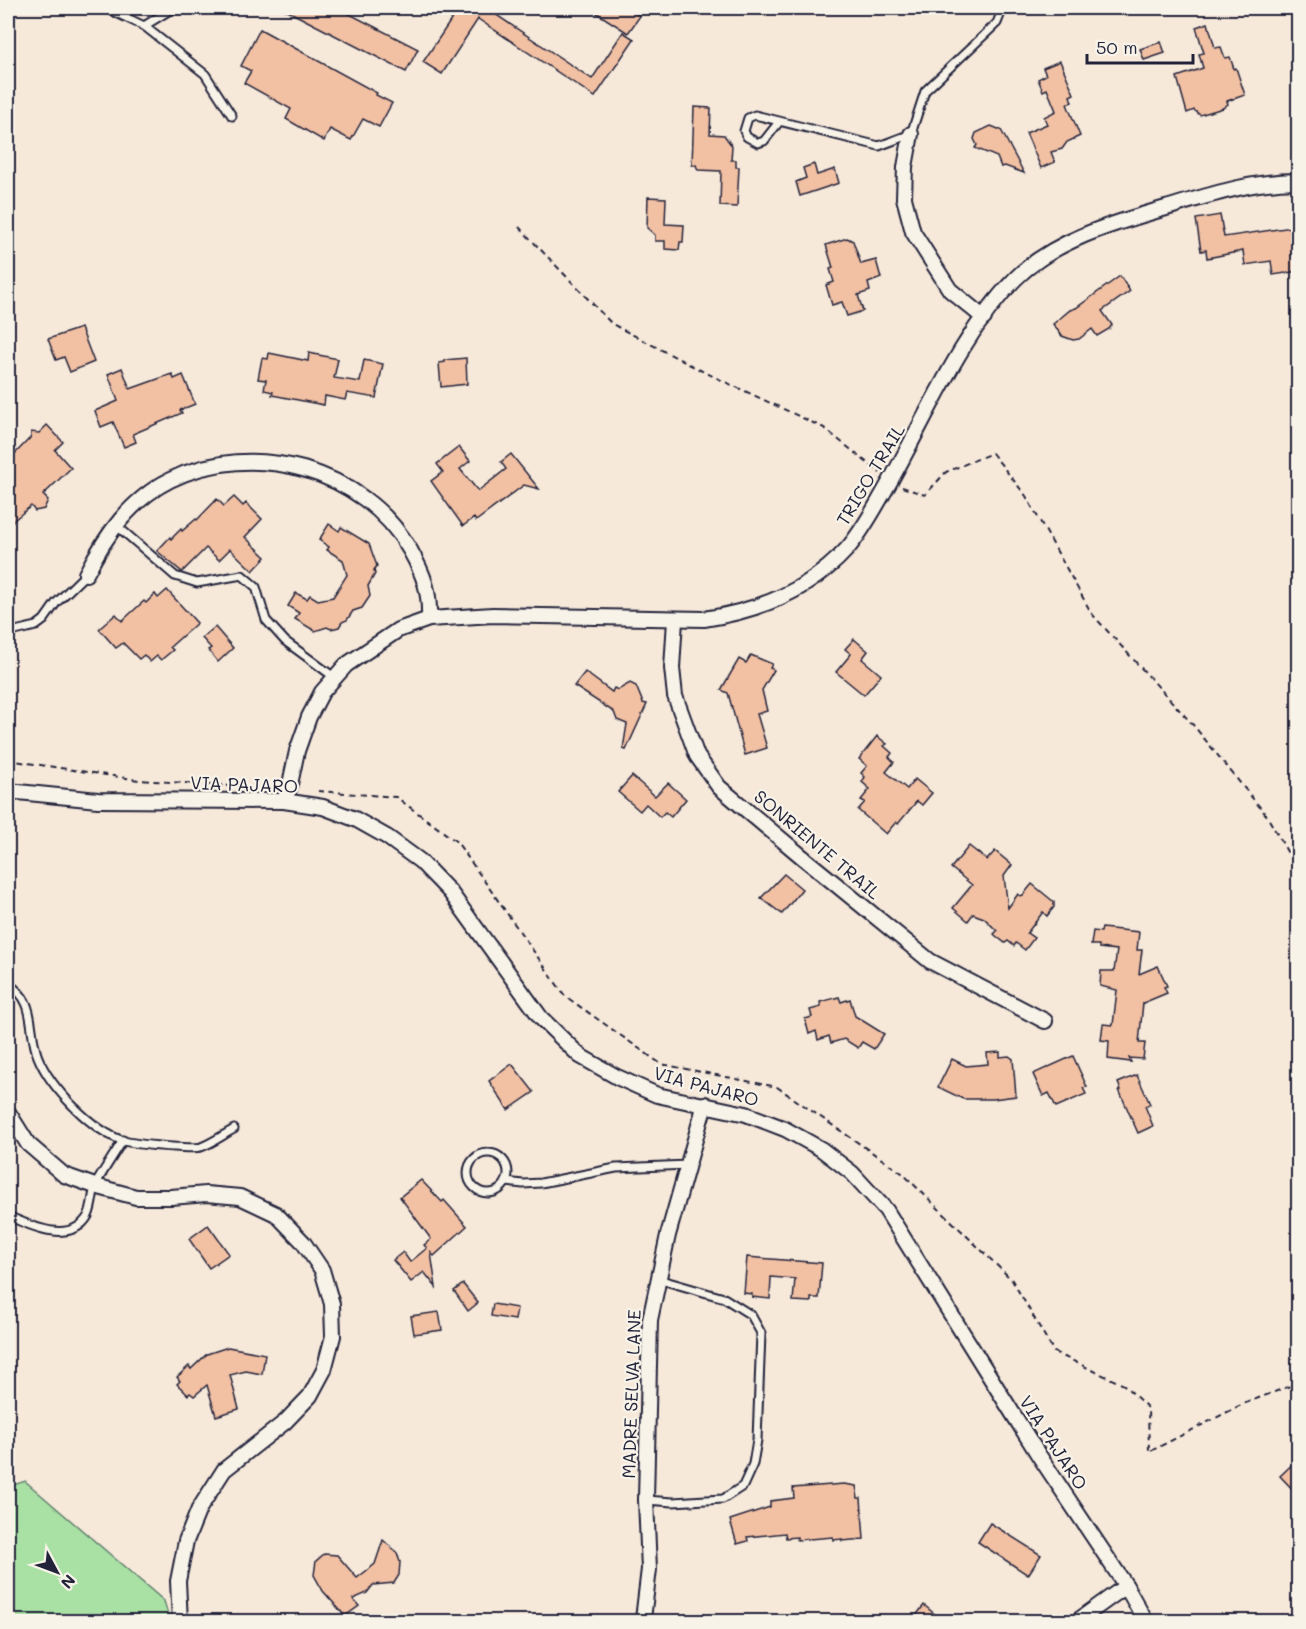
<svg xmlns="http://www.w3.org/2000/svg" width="1306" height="1629" viewBox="0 0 1306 1629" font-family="Mali,sans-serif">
<rect width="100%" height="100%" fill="#f6e9da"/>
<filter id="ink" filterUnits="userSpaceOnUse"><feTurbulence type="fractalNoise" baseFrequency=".0167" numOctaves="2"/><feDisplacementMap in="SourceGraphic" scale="12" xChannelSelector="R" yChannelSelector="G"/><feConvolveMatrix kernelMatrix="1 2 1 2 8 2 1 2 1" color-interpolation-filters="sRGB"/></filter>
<g filter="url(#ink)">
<path fill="#a9e1a5" stroke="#668270" stroke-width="1.5" d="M25,1481L164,1601L170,1621H8V1487Z"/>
<g fill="#f2c0a3" stroke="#22223b" stroke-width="1.5">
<path d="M282,8H338L418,49L406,72Z"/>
<path d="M459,8H486L592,79L623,32L634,39L595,97L478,19L442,74L423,62Z"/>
<path d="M589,8H627L640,16L628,33Z"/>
<path d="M1208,23L1215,48L1221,47L1225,58L1230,57L1234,69L1236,68L1245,95L1227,101L1228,104L1223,108L1200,115L1194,110L1187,113L1177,77L1203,68L1199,54L1204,53L1196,27Z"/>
<path d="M260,29L377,93L376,95L392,103L379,127L363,119L351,140L330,129L324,141L286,119L291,109L244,83L251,71L241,66Z"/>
<path d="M1161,42L1165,53L1144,60L1140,49Z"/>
<path d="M1060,61L1074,94L1070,96L1072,102L1067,104L1080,136L1067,142L1062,149L1051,152L1055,162L1041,168L1026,133L1047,124L1044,117L1056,111L1047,89L1043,91L1038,79L1046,75L1043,68Z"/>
<path d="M694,107L711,108L710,134L724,135L732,146L731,160H736V167H739L737,207L720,206L721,171L698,170L696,165H692Z"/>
<path d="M991,126L1001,130L1024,173L1005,166L1001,167L997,157L975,148L977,145L974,139L976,133Z"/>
<path d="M814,164L817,175L835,169L839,183L800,196L796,182L806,178L803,168Z"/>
<path d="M648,197L666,198L665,224L684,225L683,242H680L679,250L665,249V241H655V235L647,228Z"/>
<path d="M1220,215L1224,237L1299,226V271L1273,275L1271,261L1245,265L1243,251L1207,258L1206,250L1201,251L1196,219Z"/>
<path d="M847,238L853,241L861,264L876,260L881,278L868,283L870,291L858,295L863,311L847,316L842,302L832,305L826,285L834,282L830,269L833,268L831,261L826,245Z"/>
<path d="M1120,276L1130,291L1102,311L1112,325L1109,329L1097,336L1092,329L1079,339L1073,340L1062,336L1053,324L1070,310L1076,308Z"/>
<path d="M81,328L94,362L70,372L64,357L56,360L48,339Z"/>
<path d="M269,353L308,361L309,353L338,359L334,378L360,382L364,360L383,364L376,398L347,393L345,400L325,396L324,405L272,395L273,392L264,390L266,380L258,379L262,358L268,359Z"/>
<path d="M466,358L467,384L441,387L439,363L445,362V360Z"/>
<path d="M122,368L130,389L172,374L174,379L183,375L195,404L180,410L182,413L133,434L136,442L124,447L113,422L101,427L95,411L118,401L108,374Z"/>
<path d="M47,425L63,442L55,450L71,468L43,495L48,500L44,509L35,511L31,506L8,525V461L31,437V432L39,433Z"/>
<path d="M459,447L470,461L460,469L478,491L506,469L501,462L511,454L539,489L524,485L476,521L474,518L463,526L431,481L443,472L437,464Z"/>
<path d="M234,497L243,506L246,503L262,519L245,537L266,557L253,571L230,549L219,560L206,548L182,572L157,551L170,537L171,539L181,529L182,531L196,519L197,520L217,499L224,506Z"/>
<path d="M329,524L339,531L341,527L369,544L377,566L374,570L375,574L368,586L370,596L362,608L353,611L347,620L342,622L339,627L331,629L327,627L315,631L295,619L299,613L288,606L296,593L307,599L310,595L318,600L333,597L347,575L343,560L327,550L329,547L319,540Z"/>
<path d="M167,590L197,623L170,647L173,650L161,660L157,656L150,662L144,655L139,659L123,643L116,648L99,629L116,614L122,621L144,601L146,603L155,594L158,598Z"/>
<path d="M215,627L233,648L218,662L208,650L211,648L202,638Z"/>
<path d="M854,639L868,651L862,659L881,675L864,695L836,672L851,654L845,649Z"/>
<path d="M751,655L772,664L770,668L774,670L762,690L767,711L757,714L767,748L745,755L728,693L721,690L739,659L746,663Z"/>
<path d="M585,672L612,692L614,688L618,690L630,683L636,686L643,703L647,704L626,750L623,749L627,724L617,720L614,712L574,686Z"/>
<path d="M877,736L887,744L884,746L892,753L889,757L894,762L886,772L907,789L915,779L932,793L922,805L917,801L898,824L896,822L886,834L858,810L865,802L861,800L870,789L862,782L865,777L861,773L867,766L859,759Z"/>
<path d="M632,776L655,796L668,783L686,799L671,817L665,812L660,817L646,804L640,811L618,792Z"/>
<path d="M969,846L987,860L995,851L1012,865L1004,876L1008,908L1018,894L1020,896L1023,895L1032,884L1054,902V907L1047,916L1043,912L1027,933L1034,938L1025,950L1016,943L1014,946L1008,941L1005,943L996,936L994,934L997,931L984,918L973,914L968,921L953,908L972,885L951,868Z"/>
<path d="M784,874L802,889L782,914L761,898Z"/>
<path d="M1102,928L1139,932L1137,950H1142L1139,974L1158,966L1167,986L1164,987L1167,993L1143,1003L1139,1043H1145L1143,1059L1129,1058L1131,1062L1108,1059L1109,1041L1101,1040L1103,1024L1113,1025L1117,990L1100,986L1101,971H1114L1117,950L1099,948V945H1091L1093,931L1101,932Z"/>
<path d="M839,997L841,1002L850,999L855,1016L884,1034L874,1049L862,1042L858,1048L844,1039L831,1043L829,1036L818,1040L816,1031L809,1034L805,1019L812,1017L810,1010L821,1007L820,1002Z"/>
<path d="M1000,1052V1057L1009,1056L1013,1059L1016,1096L993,1099H963L938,1087L952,1059L966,1066L988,1064L987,1053Z"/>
<path d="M1073,1056L1087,1087L1083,1088L1086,1094L1056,1107L1049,1093L1043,1096L1033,1074Z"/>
<path d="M512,1064L534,1092L508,1110L489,1081Z"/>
<path d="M1137,1075L1150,1104L1145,1106L1153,1126L1138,1133L1119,1090H1121L1118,1083Z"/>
<path d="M421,1180L442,1202L444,1200L467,1226L434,1256L431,1253L436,1287L424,1272L411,1282L393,1260L403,1252L410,1262L427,1248L424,1245L431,1239L400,1197Z"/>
<path d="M208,1225L229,1254L209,1268L189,1239Z"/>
<path d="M747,1257L822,1263L819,1298H811V1302L793,1301L795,1279L771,1277L770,1299L752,1297V1294L744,1293Z"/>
<path d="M463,1284L478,1303L468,1311L454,1291Z"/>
<path d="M493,1304L517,1308L515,1320L491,1316Z"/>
<path d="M439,1312L442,1330L414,1334L411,1316Z"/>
<path d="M228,1347L265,1354L262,1374L246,1371L230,1375L239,1409L216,1416L207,1385L194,1396L190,1393L188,1395L177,1384L180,1381L177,1377L189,1366L191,1369L207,1354Z"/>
<path d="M1299,1458V1496L1280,1476Z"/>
<path d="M844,1484L856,1486L858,1498H861L864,1539L842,1541V1539L833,1540V1537L797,1540V1537L786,1538L785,1533L747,1537L748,1541L737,1544L730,1520L770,1507V1501L794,1498L793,1488Z"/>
<path d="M990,1523L1041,1555L1028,1575L978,1542Z"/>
<path d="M383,1540L397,1553L400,1562L399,1575L394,1583L373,1585L367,1593L353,1599L359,1606L345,1616L323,1591L314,1575L316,1561L324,1554L337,1555L357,1578L375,1564Z"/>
<path d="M924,1605L944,1622H911Z"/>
</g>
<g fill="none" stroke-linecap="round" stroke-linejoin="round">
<defs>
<g id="service">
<path d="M106,8L144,26L205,74L232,116"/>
<path d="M144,26L170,10L182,8"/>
<path d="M779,122L764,141L758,143L747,137L744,131L748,118L755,115L879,146L911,134L925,91L997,23L1003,8"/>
<path d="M116,525L175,576L197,583L242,575L256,587L266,620L285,641L334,677"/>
<path d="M8,635L11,632L36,626L44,620L56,603L86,574"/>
<path d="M8,984C38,1001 27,1030 38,1057C50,1087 92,1131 124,1141C140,1145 158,1146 174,1147C182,1147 194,1149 201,1147C212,1143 223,1135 234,1129"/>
<circle cx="488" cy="1173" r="20"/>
<path d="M506,1182L523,1184L541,1183L616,1168L688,1165"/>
<path d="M8,1216C31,1226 71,1245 88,1216C93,1206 92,1194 96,1184C104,1169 114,1155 123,1140"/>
<path d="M646,1500L673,1502L723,1499L743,1486L753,1464L757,1440L761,1333L751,1315L724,1298L658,1279"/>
</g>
<g id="minor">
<path d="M911,134L905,167L904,198L913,232L950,290L984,318"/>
<path d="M86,574C106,535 130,500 170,480C253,439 364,469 410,550C424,575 430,591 429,619"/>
<path d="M675,620L672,668L675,696L697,756L719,787L806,860L930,961L1045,1021"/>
<path d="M8,791L98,800L284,801L323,807L355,819L387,837L420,861L450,892L541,1018L580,1056L617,1077L657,1095L746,1114L785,1129L821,1149L852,1173L886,1210L1038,1454L1126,1586L1146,1622"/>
<path d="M284,801L289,789L297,751L309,717L322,692L346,665L398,630L429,619L493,615L704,619C758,611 810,590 847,549C862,532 873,511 884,492C925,422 958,337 1015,279C1054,240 1114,223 1166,208C1210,195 1252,181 1298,181"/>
<path d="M8,1112L28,1144L64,1175L95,1186L136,1197H171L206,1194L240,1197L276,1214L303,1242L322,1270L332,1304L333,1336L324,1370L310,1396L285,1422L224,1470L199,1509L186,1541L178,1581L180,1622"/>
<path d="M643,1619L649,1569L646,1500L650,1320L668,1235L705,1104"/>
<path d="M1076,1622L1126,1586"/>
</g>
</defs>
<use href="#service" stroke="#22223b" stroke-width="11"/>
<use href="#minor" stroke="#22223b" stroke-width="18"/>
<g stroke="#22223b" stroke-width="2" stroke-dasharray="6 4.5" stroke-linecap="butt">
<path d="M519,227L612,324L702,371L824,428L880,473"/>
<path d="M902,487L925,495L946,472L992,453L1026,496L1092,614L1194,726L1267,816L1298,871"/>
<path d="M8,760L139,780L231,786"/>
<path d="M318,791L396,797L457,842L565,996L661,1064L777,1087L902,1173L1012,1280L1054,1352L1124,1385L1148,1408L1149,1452L1243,1404L1298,1383"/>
</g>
<use href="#service" stroke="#f7f3e8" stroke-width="7"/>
<use href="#minor" stroke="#f7f3e8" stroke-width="14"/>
</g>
</g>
<g text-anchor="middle" stroke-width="4.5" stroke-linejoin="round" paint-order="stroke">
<g font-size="18" fill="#22223b" stroke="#f7f3e8">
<text transform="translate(871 475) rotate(-59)" y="6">TRIGO TRAIL</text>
<text transform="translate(244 785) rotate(2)" y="6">VIA PAJARO</text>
<text transform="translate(817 845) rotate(40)" y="6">SONRIENTE TRAIL</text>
<text transform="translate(706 1087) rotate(15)" y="6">VIA PAJARO</text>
<text transform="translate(632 1394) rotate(-88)" y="6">MADRE SELVA LANE</text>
<text transform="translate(1053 1443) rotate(57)" y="6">VIA PAJARO</text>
</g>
</g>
<rect width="1306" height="1629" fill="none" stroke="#f7f3e8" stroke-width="30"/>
<rect x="15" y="15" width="1276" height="1599" fill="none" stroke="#22223b" stroke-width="2" filter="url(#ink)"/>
<g transform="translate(57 1572) rotate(131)" stroke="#f7f3e8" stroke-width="4.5" paint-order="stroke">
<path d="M0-4.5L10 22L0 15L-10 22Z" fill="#22223b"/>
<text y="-9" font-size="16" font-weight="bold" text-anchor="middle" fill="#22223b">N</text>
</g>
<path d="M1087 54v9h106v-9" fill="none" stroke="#22223b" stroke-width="3"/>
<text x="1096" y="54" font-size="18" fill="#22223b" stroke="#f7f3e8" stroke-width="4.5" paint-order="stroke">50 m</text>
</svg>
